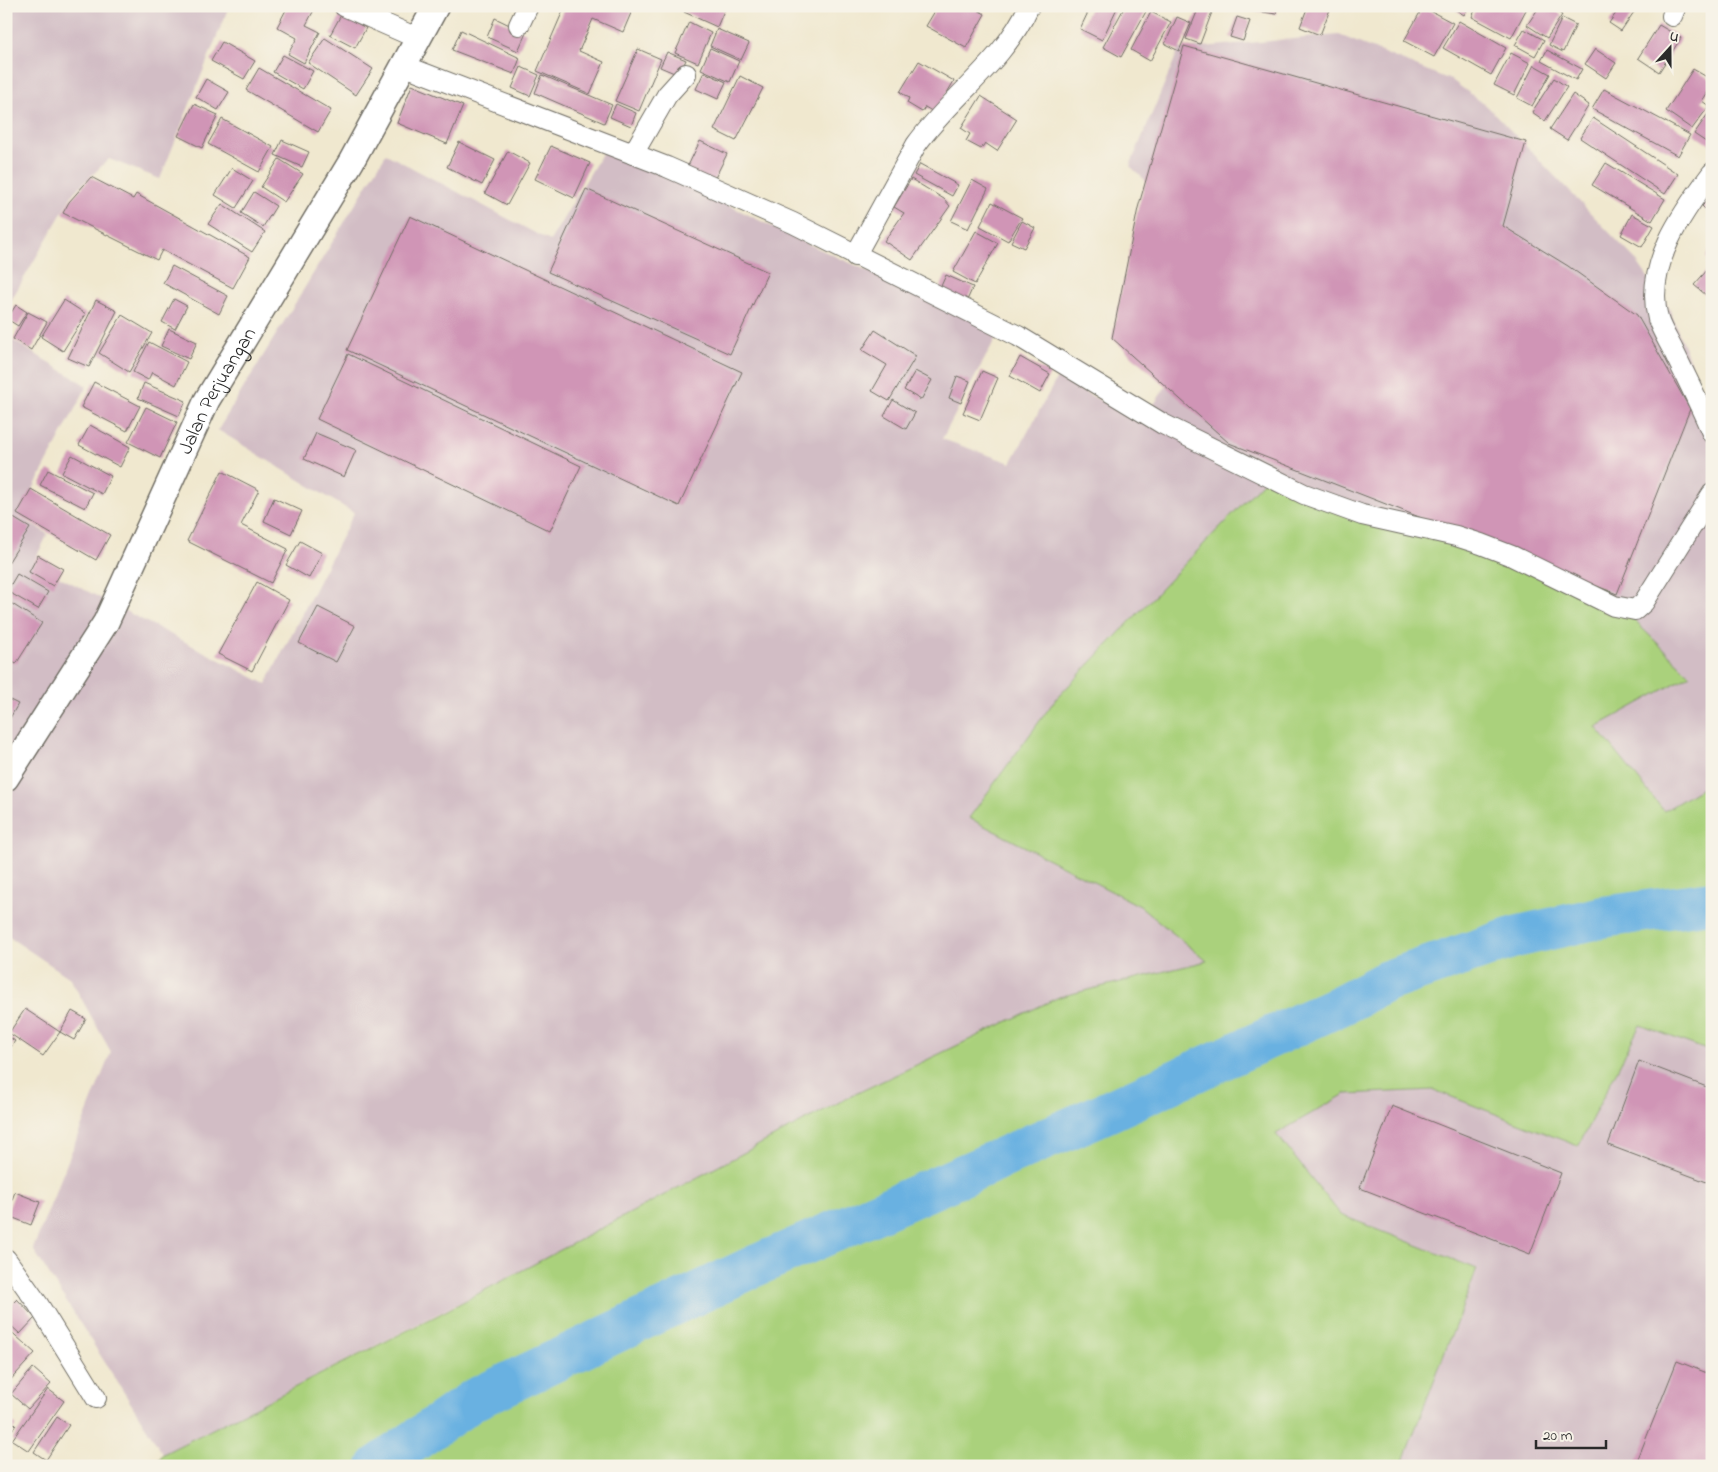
<svg xmlns="http://www.w3.org/2000/svg" width="1718" height="1472" viewBox="0 0 1718 1472" font-family="'Indie Flower',sans-serif">
<rect width="100%" height="100%" fill="#f7f3e8"/>
<filter id="ink" filterUnits="userSpaceOnUse"><feTurbulence type="fractalNoise" baseFrequency=".02" numOctaves="2"/><feDisplacementMap in="SourceGraphic" scale="10" xChannelSelector="R" yChannelSelector="G"/><feConvolveMatrix kernelMatrix="1 2 1 2 8 2 1 2 1" color-interpolation-filters="sRGB"/></filter>
<filter id="wash" filterUnits="userSpaceOnUse"><feTurbulence type="fractalNoise" baseFrequency=".0096" numOctaves="4" result="noise"/><feDisplacementMap in="SourceGraphic" scale="20" xChannelSelector="R" yChannelSelector="G"/><feGaussianBlur stdDeviation="1.12" result="paint"/><feColorMatrix in="noise" values="0 0 0 0 0 0 0 0 0 0 0 0 0 0 0 0 0 1.4 0 .05"/><feComposite in="paint" operator="in"/></filter>
<g filter="url(#wash)">
<rect width="100%" height="100%" fill="#f0e8cf"/>
<g fill="#d2bdc5">
<path d="M6,6H229L160,179L109,159L74,192L6,309Z"/>
<path d="M1339,35L1453,81L1488,107L1636,260L1669,308L1703,395L1712,442V782L1664,811L1596,727L1265,480L1055,700L969,818L1140,906L1208,961L1059,997L163,1454L33,1249L111,1052L70,978L6,935V336L87,386L19,516L48,534L33,563L266,684L354,513L218,430L386,154L550,241L607,145L797,239L1000,330L942,439L1011,463L1057,378L1142,422L1198,339L1211,242L1130,166L1179,49Z"/>
<path d="M1640,1025L1712,1052V1466H1401L1477,1269L1341,1215L1276,1134L1345,1094L1434,1090L1578,1146Z"/>
</g>
<path fill="#aad17c" stroke="#6a7e54" fill-rule="evenodd" d="M1265,480L1600,587L1690,675L1596,727L1664,811L1712,782V1052L1640,1025L1578,1146L1434,1090L1345,1094L1276,1134L1341,1215L1477,1269L1401,1466H155L163,1454L438,1315L849,1097L1059,997L1207,961L1140,906L969,818L1055,700ZM1150,1092L1033,1148L799,1248Z"/>
<g fill="none" stroke-linecap="round" stroke-linejoin="round">
<path stroke="#69b1e1" stroke-width="42" d="M378,1466L475,1399L755,1266L1107,1112L1341,1005L1387,981L1515,937L1603,917L1712,902"/>
</g>
<g id="blocks">
<g fill="#d095b6">
<path d="M288,6H308L314,10L306,25L320,32L304,63L288,54L297,38L277,27Z"/>
<path d="M403,6H421L418,13Z"/>
<path d="M565,6H634L623,32L593,19L579,51L604,62L590,94L537,71Z"/>
<path d="M687,6H726L717,27L684,12Z"/>
<path d="M938,6H971L985,14L966,48L926,26Z"/>
<path d="M1091,6H1118L1102,40L1080,29Z"/>
<path d="M1125,6H1149L1121,57L1103,47Z"/>
<path d="M1238,6H1277L1276,14L1237,8Z"/>
<path d="M1308,6L1331,7L1320,35L1300,27Z"/>
<path d="M1450,6H1469L1464,15Z"/>
<path d="M1477,6H1523L1527,8L1511,38L1472,17Z"/>
<path d="M1540,6H1548L1562,15L1547,38L1527,25Z"/>
<path d="M1621,6H1638L1621,31L1609,23Z"/>
<path d="M1199,7L1212,12L1200,44L1186,39Z"/>
<path d="M1423,7L1453,23L1434,57L1404,41Z"/>
<path d="M1151,12L1171,22L1150,61L1131,50Z"/>
<path d="M341,15L366,28L355,48L330,35Z"/>
<path d="M1177,17L1191,23L1179,51L1165,44Z"/>
<path d="M1237,17L1250,21L1243,41L1230,37Z"/>
<path d="M495,18L526,33L518,51L487,37Z"/>
<path d="M1562,18L1576,25L1563,52L1549,45Z"/>
<path d="M1459,21L1506,48L1491,75L1443,48Z"/>
<path d="M689,22L711,33L698,63L675,53Z"/>
<path d="M1659,25L1681,38L1659,72L1638,58Z"/>
<path d="M717,29L749,43L741,60L710,46Z"/>
<path d="M1524,29L1544,40L1535,56L1515,45Z"/>
<path d="M461,30L520,58L514,74L452,50Z"/>
<path d="M325,38L373,69L356,95L308,63Z"/>
<path d="M222,42L255,61L244,79L211,61Z"/>
<path d="M1184,46L1526,142L1503,226L1568,266L1637,315L1690,409L1617,594L1229,443L1112,338L1138,208Z"/>
<path d="M710,48L739,61L730,82L701,69Z"/>
<path d="M638,49L661,59L639,111L615,101Z"/>
<path d="M1595,49L1616,63L1606,78L1585,64Z"/>
<path d="M1547,50L1582,69L1576,80L1541,61Z"/>
<path d="M667,52L686,60L679,75L660,67Z"/>
<path d="M1511,53L1530,63L1514,95L1494,85Z"/>
<path d="M283,55L313,71L303,89L273,72Z"/>
<path d="M919,61L954,81L935,113L925,107L922,112L907,103L909,98L900,92Z"/>
<path d="M1534,65L1550,74L1532,106L1517,98Z"/>
<path d="M521,67L539,75L530,96L512,88Z"/>
<path d="M259,68L331,110L318,132L246,90Z"/>
<path d="M1693,69L1712,80V86L1702,101L1709,106L1692,129L1666,111Z"/>
<path d="M704,72L726,82L718,99L696,89Z"/>
<path d="M542,75L612,105L604,123L535,93Z"/>
<path d="M740,76L763,88L736,141L714,130Z"/>
<path d="M1554,78L1567,87L1545,121L1532,112Z"/>
<path d="M206,79L229,92L218,110L196,97Z"/>
<path d="M412,85L463,106L447,144L397,123Z"/>
<path d="M1604,89L1690,135L1678,156L1592,109Z"/>
<path d="M1573,94L1589,105L1567,140L1550,129Z"/>
<path d="M981,96L1017,119L997,151L985,143L981,149L966,141L970,134L961,128Z"/>
<path d="M194,104L218,115L202,148L178,136Z"/>
<path d="M616,104L636,113L631,126L610,117Z"/>
<path d="M1712,108V146L1694,134Z"/>
<path d="M1593,118L1678,174L1665,194L1580,138Z"/>
<path d="M222,119L273,147L259,172L208,144Z"/>
<path d="M282,140L309,152L302,167L275,155Z"/>
<path d="M700,141L727,154L713,182L686,170Z"/>
<path d="M459,142L495,160L482,185L447,167Z"/>
<path d="M551,146L590,163L574,198L535,179Z"/>
<path d="M508,151L530,163L507,205L485,193Z"/>
<path d="M279,159L303,174L284,202L261,187Z"/>
<path d="M1606,163L1665,199L1652,221L1592,185Z"/>
<path d="M920,164L958,185L952,196L914,175Z"/>
<path d="M232,168L253,181L236,208L215,195Z"/>
<path d="M91,177L133,199L136,194L250,257L233,288L162,250L157,260L63,213L69,202Z"/>
<path d="M911,179L944,199L950,206L912,260L884,241L904,213L894,207Z"/>
<path d="M972,180L988,189L968,229L951,221Z"/>
<path d="M586,189L768,272L730,354L548,272Z"/>
<path d="M254,192L276,206L263,227L241,213Z"/>
<path d="M1712,196V216L1702,206Z"/>
<path d="M992,202L1022,218L1008,241L980,226Z"/>
<path d="M222,204L265,232L252,252L208,224Z"/>
<path d="M1632,214L1654,226L1642,247L1621,235Z"/>
<path d="M410,216L742,372L679,506L347,350Z"/>
<path d="M1022,221L1035,228L1024,248L1011,242Z"/>
<path d="M976,231L998,243L975,284L953,272Z"/>
<path d="M1712,248V261L1706,257Z"/>
<path d="M172,266L228,296L219,314L163,283Z"/>
<path d="M1709,268L1712,270V300L1694,285Z"/>
<path d="M946,275L973,287L964,307L937,295Z"/>
<path d="M174,299L187,306L175,329L162,322Z"/>
<path d="M64,300L86,314L63,351L41,337Z"/>
<path d="M96,300L117,311L89,367L68,358Z"/>
<path d="M16,305L27,312L18,326L7,319Z"/>
<path d="M28,312L47,322L31,350L13,339Z"/>
<path d="M122,315L152,333L129,372L99,353Z"/>
<path d="M169,329L197,342L189,359L161,346Z"/>
<path d="M875,330L916,356L889,401L872,391L887,365L862,350Z"/>
<path d="M149,342L187,362L176,385L152,372L148,380L133,372Z"/>
<path d="M348,354L581,466L550,531L317,419Z"/>
<path d="M1020,357L1050,374L1040,393L1010,376Z"/>
<path d="M915,371L932,380L921,400L904,390Z"/>
<path d="M982,371L998,378L980,420L963,413Z"/>
<path d="M957,376L970,381L961,403L949,398Z"/>
<path d="M94,382L140,406L127,431L81,407Z"/>
<path d="M144,383L186,401L179,416L138,398Z"/>
<path d="M893,400L915,413L906,429L884,416Z"/>
<path d="M146,407L177,422L160,458L128,442Z"/>
<path d="M90,425L130,447L120,467L79,445Z"/>
<path d="M316,433L356,450L344,477L304,459Z"/>
<path d="M72,455L111,476L102,494L62,473Z"/>
<path d="M48,470L93,493L85,508L40,485Z"/>
<path d="M222,471L259,490L241,525L288,549L271,583L187,541Z"/>
<path d="M31,489L110,535L96,560L17,514Z"/>
<path d="M274,498L302,511L291,534L264,521Z"/>
<path d="M7,514L30,528L6,566V515Z"/>
<path d="M300,541L322,553L309,578L286,565Z"/>
<path d="M38,555L63,569L53,586L29,572Z"/>
<path d="M17,574L48,592L38,609L7,591Z"/>
<path d="M257,582L289,600L252,671L218,654Z"/>
<path d="M9,602L42,623L16,664L6,658V607Z"/>
<path d="M318,607L355,626L336,662L299,643Z"/>
<path d="M6,698L18,704L6,725Z"/>
<path d="M25,1009L60,1032L43,1056L9,1033Z"/>
<path d="M72,1011L86,1019L74,1040L60,1032Z"/>
<path d="M6,1035L15,1041L6,1054Z"/>
<path d="M1639,1061L1712,1089V1184L1608,1145Z"/>
<path d="M1392,1106L1561,1173L1530,1254L1360,1188Z"/>
<path d="M15,1192L40,1202L31,1225L6,1215Z"/>
<path d="M17,1299L35,1318L20,1334L6,1321V1310Z"/>
<path d="M6,1327L35,1353L6,1385Z"/>
<path d="M1677,1361L1712,1375V1466H1635Z"/>
<path d="M33,1368L51,1384L28,1409L11,1394Z"/>
<path d="M48,1389L64,1401L29,1451L12,1440Z"/>
<path d="M6,1416L16,1425L6,1437Z"/>
<path d="M57,1417L69,1425L46,1460L34,1452Z"/>
</g>
</g>
</g>
<g filter="url(#ink)">
<use href="#blocks" fill-opacity="0" stroke="#706d64" stroke-width="1"/>
<g fill="none" stroke-linecap="round" stroke-linejoin="round">
<defs>
<g id="minor">
<path d="M344,6L419,39"/>
<path d="M1672,16L1676,6"/>
<path d="M519,25L528,6"/>
<path d="M405,66L667,167L793,223L1018,336L1163,424L1304,494L1362,515L1456,536L1481,544L1512,556L1614,606L1635,610L1644,602L1712,494"/>
<path d="M633,154L667,95L686,74"/>
<path d="M1712,173C1682,213 1644,266 1658,319C1661,329 1668,340 1673,350C1686,377 1700,404 1712,433"/>
<path d="M855,256L916,145C951,96 1004,62 1029,6"/>
<path d="M6,1259L38,1304L96,1398"/>
</g>
<g id="tertiary">
<path id="s1" d="M6,778L106,622L207,400L351,162L436,6"/>
</g>
</defs>
<use href="#minor" stroke="#706d64" stroke-width="22"/>
<use href="#tertiary" stroke="#706d64" stroke-width="28"/>
<use href="#minor" stroke="#fff" stroke-width="20"/>
<use href="#tertiary" stroke="#fff" stroke-width="25"/>
</g>
</g>
<g text-anchor="middle" stroke-width="4" stroke-linejoin="round" paint-order="stroke">
<g font-size="20" fill="#2b2b2b" stroke="#f7f3e8">
<text dy="7" stroke="none"><textPath href="#s1" startOffset="442">Jalan Perjuangan</textPath></text>
</g>
</g>
<rect width="1718" height="1472" fill="none" stroke="#f7f3e8" stroke-width="25"/>
<g transform="translate(1670 48) rotate(21)" stroke="#f7f3e8" stroke-width="4" paint-order="stroke">
<path d="M0-4L9 19L0 12L-9 19Z" fill="#2b2b2b"/>
<text y="-8" font-size="14" font-weight="bold" text-anchor="middle" fill="#2b2b2b">U</text>
</g>
<path d="M1536 1440v8h70v-8" fill="none" stroke="#2b2b2b" stroke-width="2.5"/>
<text x="1543" y="1440" font-size="15" fill="#2b2b2b" stroke="#f7f3e8" stroke-width="4" paint-order="stroke">20 m</text>
</svg>
